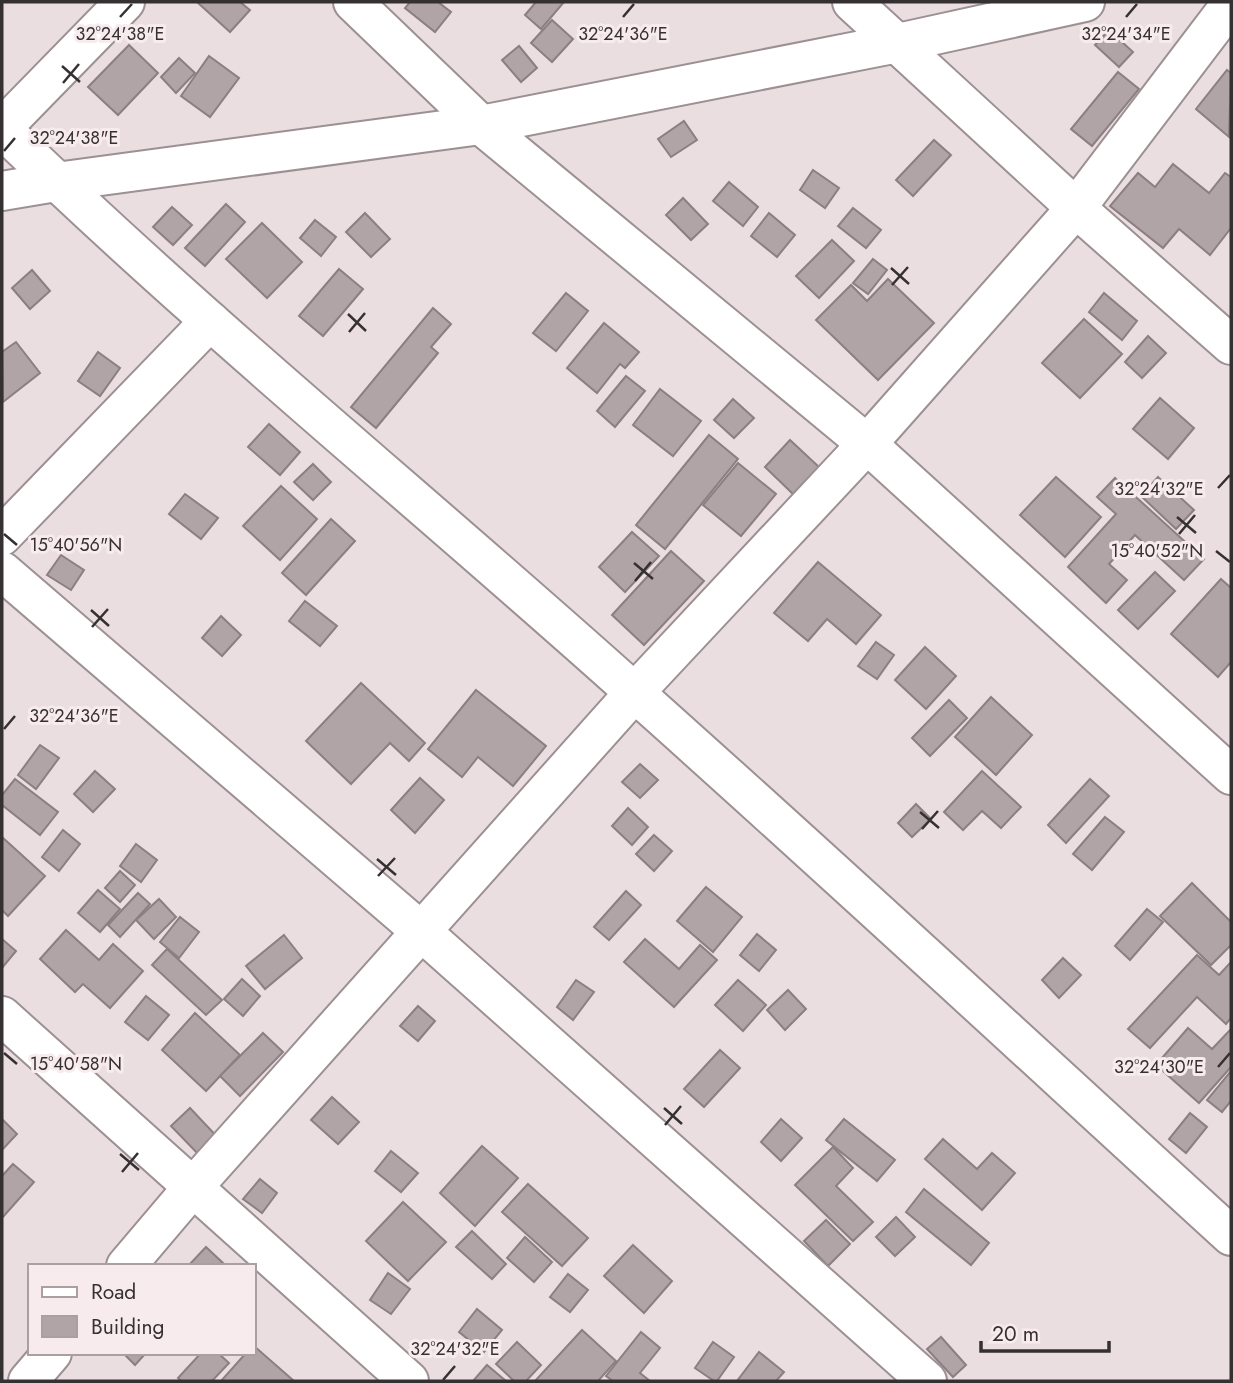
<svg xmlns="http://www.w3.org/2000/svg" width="1233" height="1383" viewBox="0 0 1233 1383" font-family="Jost,sans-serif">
<rect width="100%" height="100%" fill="#ebdee1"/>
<g fill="#b1a4a7" stroke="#8b7f82" stroke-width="2">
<path d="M197,2H240L250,10L230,32Z"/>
<path d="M410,2H438L451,12L435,32L405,8Z"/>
<path d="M536,2H564L541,29L525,15Z"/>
<path d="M552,20L573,39L552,62L531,43Z"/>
<path d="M1109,30L1133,52L1119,67L1095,45Z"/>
<path d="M129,45L158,73L118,115L88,87Z"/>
<path d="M519,46L537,68L521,82L502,60Z"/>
<path d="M209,56L239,78L210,117L181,96Z"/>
<path d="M179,58L195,73L176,93L161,77Z"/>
<path d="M1227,70L1231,73L1229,137L1196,109Z"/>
<path d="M1118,72L1139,89L1092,146L1071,129Z"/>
<path d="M684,121L697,140L671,157L658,139Z"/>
<path d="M934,140L951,155L913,196L896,180Z"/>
<path d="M1173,164L1209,193L1225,173L1231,177V228L1210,255L1179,229L1163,248L1110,206L1138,173L1155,187Z"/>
<path d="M813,170L839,188L825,208L800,190Z"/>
<path d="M729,182L758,207L743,226L713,201Z"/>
<path d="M683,198L708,224L691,240L666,215Z"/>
<path d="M226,204L245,222L205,266L185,248Z"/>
<path d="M172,207L192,225L173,245L153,227Z"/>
<path d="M853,208L881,230L866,248L838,226Z"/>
<path d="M365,213L390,239L371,257L346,232Z"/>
<path d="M769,213L795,235L777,257L751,236Z"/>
<path d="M315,220L336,237L321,256L300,238Z"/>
<path d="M262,223L302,262L267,298L226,259Z"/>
<path d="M832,240L854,261L819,298L796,276Z"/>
<path d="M873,259L887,270L868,294L853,283Z"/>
<path d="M339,269L363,289L323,336L299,316Z"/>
<path d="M32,270L50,291L30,309L12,288Z"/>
<path d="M888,279L934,323L878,380L816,320L851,285L867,301Z"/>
<path d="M566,293L588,311L556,351L533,333Z"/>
<path d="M1104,293L1137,321L1122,340L1089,312Z"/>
<path d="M433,308L451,324L431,347L438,353L376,428L351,407Z"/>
<path d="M1084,319L1122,354L1080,398L1042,363Z"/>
<path d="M604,323L639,352L625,368L620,364L597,393L567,368Z"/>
<path d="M1148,336L1166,353L1142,378L1125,362Z"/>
<path d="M16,342L40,373L3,402L2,352Z"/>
<path d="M98,352L120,368L100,396L78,381Z"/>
<path d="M626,376L645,391L615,427L597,411Z"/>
<path d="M660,389L701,421L673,456L633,425Z"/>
<path d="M1160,398L1194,428L1168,459L1133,429Z"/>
<path d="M733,399L754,418L734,438L714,420Z"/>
<path d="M269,424L300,452L280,475L248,447Z"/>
<path d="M709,435L738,459L665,549L636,525Z"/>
<path d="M790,440L819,467L793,494L765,467Z"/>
<path d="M738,463L776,494L741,536L703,505Z"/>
<path d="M313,464L331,482L313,500L294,482Z"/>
<path d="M1056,477L1101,517L1065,557L1020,515Z"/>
<path d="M1158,477L1194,510L1176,529L1141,496Z"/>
<path d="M1115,478L1204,559L1184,580L1135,535L1109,564L1127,580L1106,603L1068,567L1116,514L1097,497Z"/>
<path d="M281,486L317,519L280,560L243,526Z"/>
<path d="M185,494L218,518L201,539L169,514Z"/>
<path d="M331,519L355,541L306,595L282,573Z"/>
<path d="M632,532L659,556L625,592L599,567Z"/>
<path d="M671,551L704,581L644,645L612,615Z"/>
<path d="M61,555L84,570L71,590L47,575Z"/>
<path d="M818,562L881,615L856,644L827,619L808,641L774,613Z"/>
<path d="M1155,572L1175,591L1138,629L1118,610Z"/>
<path d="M1221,579L1231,588V662L1218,677L1171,634Z"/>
<path d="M305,601L337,626L320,646L289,621Z"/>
<path d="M221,616L241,635L222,656L202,638Z"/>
<path d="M876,642L894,655L877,679L858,666Z"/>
<path d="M925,647L956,676L926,709L895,680Z"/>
<path d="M361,683L425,743L409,761L390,743L351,784L306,741Z"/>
<path d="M476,690L546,746L513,786L478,757L462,777L428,749Z"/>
<path d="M991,697L1032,735L996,775L955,737Z"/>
<path d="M949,700L967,718L930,756L912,738Z"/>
<path d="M40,745L59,758L36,789L18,775Z"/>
<path d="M640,764L658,780L640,798L622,782Z"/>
<path d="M95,771L115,789L93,812L74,794Z"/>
<path d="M982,771L1021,807L1001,828L982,811L963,830L944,812Z"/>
<path d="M420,778L444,800L415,833L391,810Z"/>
<path d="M15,779L58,812L40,835L2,805V795Z"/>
<path d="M1090,779L1109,796L1066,843L1048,825Z"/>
<path d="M916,804L931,819L912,837L898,823Z"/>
<path d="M628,808L648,827L632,845L612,826Z"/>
<path d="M1105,817L1124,832L1092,870L1073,854Z"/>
<path d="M63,830L80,844L59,871L42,857Z"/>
<path d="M654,835L672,851L654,871L636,854Z"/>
<path d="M2,837L45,876L8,916L2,910Z"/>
<path d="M136,844L157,860L141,882L120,866Z"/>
<path d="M120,871L135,885L120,902L105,888Z"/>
<path d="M1192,883L1231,922V945L1211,965L1160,916Z"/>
<path d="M706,887L742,917L713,952L677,921Z"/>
<path d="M98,890L120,909L100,932L78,913Z"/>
<path d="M626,891L641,905L609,940L594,927Z"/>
<path d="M138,893L150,904L120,937L108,925Z"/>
<path d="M159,899L176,917L154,939L136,920Z"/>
<path d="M1147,909L1163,922L1130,960L1115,946Z"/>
<path d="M180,917L199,932L179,958L160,942Z"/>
<path d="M66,930L99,960L113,944L143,971L110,1008L83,984L75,992L40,959Z"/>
<path d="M757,934L776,950L759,971L740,955Z"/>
<path d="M284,935L302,958L265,989L246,966Z"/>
<path d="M2,939L16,951L2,968Z"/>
<path d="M645,939L679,969L700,945L717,960L674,1007L624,962Z"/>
<path d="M167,949L222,1000L206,1015L152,965Z"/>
<path d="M1197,955L1219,975L1231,962V1018L1226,1024L1197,997L1150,1048L1128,1029Z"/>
<path d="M1063,958L1081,975L1059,998L1042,980Z"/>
<path d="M242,979L260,996L243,1016L224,999Z"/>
<path d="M576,980L594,992L573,1020L557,1007Z"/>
<path d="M738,980L766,1005L743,1031L715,1005Z"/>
<path d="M788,990L806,1009L785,1030L767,1010Z"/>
<path d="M146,996L169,1015L148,1040L125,1022Z"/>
<path d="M418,1006L435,1021L418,1041L400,1026Z"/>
<path d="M195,1013L240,1055L206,1091L162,1050Z"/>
<path d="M1188,1028L1212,1049L1231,1029V1067L1199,1103L1156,1065Z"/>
<path d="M263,1033L283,1052L240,1096L220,1076Z"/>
<path d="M720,1050L740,1068L704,1107L684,1089Z"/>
<path d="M1231,1071V1101L1222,1112L1207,1100Z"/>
<path d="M332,1097L359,1122L338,1144L311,1120Z"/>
<path d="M190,1108L222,1142L204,1160L171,1126Z"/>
<path d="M1190,1113L1207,1127L1186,1153L1169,1139Z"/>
<path d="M2,1119L17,1134L2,1150Z"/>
<path d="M781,1119L802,1138L781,1161L761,1142Z"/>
<path d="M844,1119L895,1160L877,1181L826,1140Z"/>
<path d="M943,1139L977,1169L992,1153L1015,1173L982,1210L925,1159Z"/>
<path d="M482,1146L518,1178L475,1226L440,1193Z"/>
<path d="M833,1147L853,1168L836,1186L873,1222L853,1241L795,1185Z"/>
<path d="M391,1151L418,1173L401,1192L375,1171Z"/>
<path d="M13,1164L34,1182L2,1218V1176Z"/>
<path d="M260,1179L277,1193L262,1213L243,1199Z"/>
<path d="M528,1184L588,1238L562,1266L502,1212Z"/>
<path d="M924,1189L989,1243L971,1265L906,1212Z"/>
<path d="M403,1202L446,1242L408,1281L366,1241Z"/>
<path d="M896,1217L915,1237L895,1256L876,1237Z"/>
<path d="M826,1220L850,1244L828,1266L804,1241Z"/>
<path d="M472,1231L506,1264L492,1279L456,1247Z"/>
<path d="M525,1237L552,1262L534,1282L507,1258Z"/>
<path d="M633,1245L672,1281L644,1313L604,1276Z"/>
<path d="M206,1247L224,1264L188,1266Z"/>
<path d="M388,1273L410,1289L391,1314L370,1300Z"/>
<path d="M568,1274L588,1290L570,1312L550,1297Z"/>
<path d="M477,1309L502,1330L484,1352L459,1332Z"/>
<path d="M582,1330L616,1361L598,1381H535Z"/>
<path d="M641,1332L660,1348L640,1373L650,1381H613L606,1376Z"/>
<path d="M941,1337L966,1365L953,1377L927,1349Z"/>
<path d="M517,1342L541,1365L526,1381H514L496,1364Z"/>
<path d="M713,1342L734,1357L717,1381H714L695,1368Z"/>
<path d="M254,1346L294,1381H221L246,1353H254Z"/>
<path d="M759,1352L784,1372L776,1381H737Z"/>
<path d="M123,1353H146L135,1365Z"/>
<path d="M201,1353H218L229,1363L212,1381H181L178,1378Z"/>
<path d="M487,1365L506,1381H473Z"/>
</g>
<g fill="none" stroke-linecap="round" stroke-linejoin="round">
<defs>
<g id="minor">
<path d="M353,2L481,125L867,444L1231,775"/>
<path d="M852,2L1076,208L1231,345"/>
<path d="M2,128L125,2"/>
<path d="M2,129C205,326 425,504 635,693C836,872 1033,1055 1231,1236"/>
<path d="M2,191L56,182L481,125L898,43L1085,2"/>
<path d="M2,536L210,321"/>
<path d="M2,571L422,932L927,1381"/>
<path d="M2,1016L409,1381"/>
<path d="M126,1266L193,1187L635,692L867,444L1076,208L1231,4"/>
<path d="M28,1381L52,1353"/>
</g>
</defs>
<use href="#minor" stroke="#9c9093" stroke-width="42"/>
<use href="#minor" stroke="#fff" stroke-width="38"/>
</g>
<path fill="none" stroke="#353031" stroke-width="2.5" d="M120,17L132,4M623,17L634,4M1126,17L1137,4M62,66L80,82M63,83L79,64M4,151L15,138M891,268L909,284M892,285L908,267M348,314L366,331M349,332L365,313M1218,488L1230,475M1177,517L1196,533M4,534L17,545M1179,534L1195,515M1216,551L1230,562M634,563L653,579M635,581L651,562M91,610L109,626M92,627L108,609M4,729L15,716M920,812L939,828M922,829L938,811M377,859L396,875M378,876L395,858M4,1053L17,1064M1218,1067L1230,1053M664,1108L682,1124M665,1125L681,1106M120,1154L139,1170M122,1172L138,1153M443,1380L455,1366"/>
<g font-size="18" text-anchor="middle" fill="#353031" stroke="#f8ebee" stroke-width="6" stroke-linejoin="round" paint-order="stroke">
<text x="120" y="40">32°24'38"E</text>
<text x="623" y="40">32°24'36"E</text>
<text x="1126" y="40">32°24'34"E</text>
<text x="74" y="144">32°24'38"E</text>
<text x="1159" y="495">32°24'32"E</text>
<text x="76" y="551">15°40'56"N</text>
<text x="1157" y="557">15°40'52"N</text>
<text x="74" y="722">32°24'36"E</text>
<text x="76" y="1070">15°40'58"N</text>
<text x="1159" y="1073">32°24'30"E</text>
<text x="455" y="1355">32°24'32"E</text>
</g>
<rect width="1233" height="1383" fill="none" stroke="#353031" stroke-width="7"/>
<rect x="28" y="1264" width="228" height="91" fill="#f8ebee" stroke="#aaa0a2" stroke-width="2"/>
<rect x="42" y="1287" width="35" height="10" fill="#ffffff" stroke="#aaa0a2" stroke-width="2"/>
<text x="91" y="1299" font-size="21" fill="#353031">Road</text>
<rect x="42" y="1316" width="35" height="21" fill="#b1a4a7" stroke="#aaa0a2" stroke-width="2"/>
<text x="91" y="1334" font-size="21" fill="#353031">Building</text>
<path d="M981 1341v10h128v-10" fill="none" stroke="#353031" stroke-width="3.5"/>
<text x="992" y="1341" font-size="21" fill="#353031" stroke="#f8ebee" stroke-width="5" paint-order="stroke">20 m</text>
</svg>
